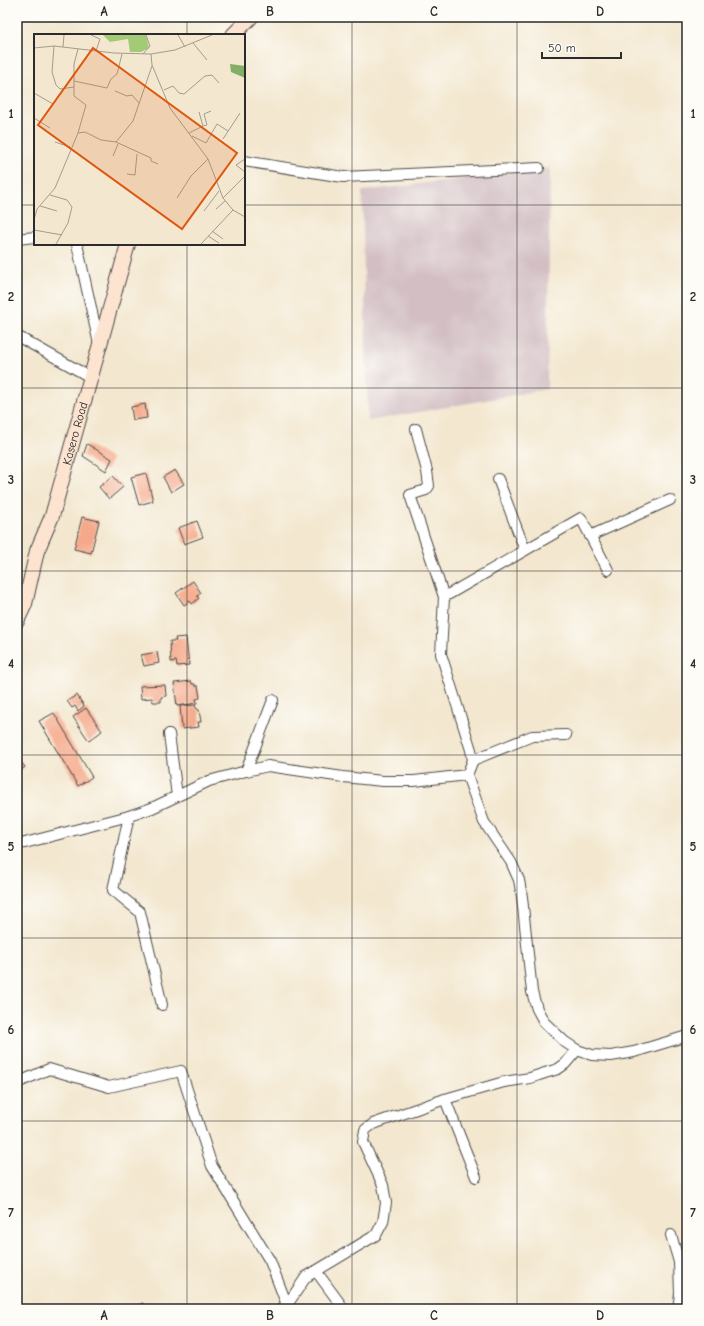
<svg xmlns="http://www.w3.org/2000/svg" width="704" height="1326" viewBox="0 0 704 1326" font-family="'Comic Neue',sans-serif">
<rect width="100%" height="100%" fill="#fdfcf7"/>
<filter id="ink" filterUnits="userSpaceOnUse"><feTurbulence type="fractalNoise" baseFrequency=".025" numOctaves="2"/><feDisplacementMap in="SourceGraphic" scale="8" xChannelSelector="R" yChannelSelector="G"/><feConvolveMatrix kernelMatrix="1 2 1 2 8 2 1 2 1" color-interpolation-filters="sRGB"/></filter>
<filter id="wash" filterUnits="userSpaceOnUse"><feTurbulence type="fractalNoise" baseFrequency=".012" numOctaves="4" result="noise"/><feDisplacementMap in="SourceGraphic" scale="16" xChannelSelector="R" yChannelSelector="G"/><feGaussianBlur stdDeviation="0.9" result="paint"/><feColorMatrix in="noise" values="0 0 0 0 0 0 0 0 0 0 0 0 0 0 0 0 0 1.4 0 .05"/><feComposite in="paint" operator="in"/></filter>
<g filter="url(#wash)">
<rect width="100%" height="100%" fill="#f3e7cf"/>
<path fill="#d2bec3" d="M550,168L547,389L368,421L362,191Z"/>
<g id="blocks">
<g fill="#f5a98a">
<path d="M145,404L147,418L133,420L131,407Z"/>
<path d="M87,444L112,459L106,471L83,456Z"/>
<path d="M175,470L184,484L171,492L163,477Z"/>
<path d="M146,473L153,501L139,505L131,477Z"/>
<path d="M113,476L123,487L109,499L99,487Z"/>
<path d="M82,517L99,521L91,553L74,549Z"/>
<path d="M197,521L203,537L184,544L178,528Z"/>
<path d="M193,581L201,593L197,596L199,598L192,604L190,601L184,605L176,593Z"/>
<path d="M186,637L189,665L177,666L176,661L171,662L170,641H176L175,638Z"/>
<path d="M157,652L159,663L144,666L141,655Z"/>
<path d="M191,681L192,684H195V686H198L200,698L196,699L197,703L177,706L174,683Z"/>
<path d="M165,685L166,696L161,697V702H153L152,698L141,699L140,686Z"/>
<path d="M77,695L84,706L78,711L75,706L72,708L67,701Z"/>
<path d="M195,705L196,708L199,710L201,722H198L199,727L182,729L180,706Z"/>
<path d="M86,708L102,731L89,741L73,717Z"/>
<path d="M54,713L92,777L78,786L39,721Z"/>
<path d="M17,757L25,767L17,773Z"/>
<path d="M143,1303L145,1309H128Z"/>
</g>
</g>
</g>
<g filter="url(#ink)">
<use href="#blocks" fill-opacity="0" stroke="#494744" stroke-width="1"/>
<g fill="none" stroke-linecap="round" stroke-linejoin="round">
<defs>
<g id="street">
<path d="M244,161L343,177L539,168"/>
<path d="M17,239L35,237"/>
<path d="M77,244L99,344"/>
<path d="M17,336L90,377"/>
<path d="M416,429L427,471L429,486L426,490L410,495L444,597L441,654L471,750L473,760L467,775L484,822L511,862L519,880L522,897L532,992L537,1009L544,1022L565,1042L577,1050L592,1055L611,1056L634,1052L687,1036"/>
<path d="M498,479L525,550"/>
<path d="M590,536L670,500"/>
<path d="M444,597L581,518L608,570"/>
<path d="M169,734L177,796"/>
<path d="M473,760L532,736L566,735"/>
<path d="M246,771L273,700"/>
<path d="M129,816L113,890L140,912L162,1005"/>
<path d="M17,845L129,816L152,808L209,781L246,771L268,766L343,777L383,781H414L467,775"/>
<path d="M17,1083L49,1069L109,1087L181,1071L212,1166L270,1261L287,1305"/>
<path d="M445,1099L476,1177"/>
<path d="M671,1235L679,1262L680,1294L678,1309"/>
<path d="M316,1271L344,1309"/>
<path d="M281,1309L287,1305L306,1277L376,1235L383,1222L386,1203L383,1185L363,1142L365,1130L373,1124L445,1099L504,1082L530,1078L545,1073L558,1069L565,1064L577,1050"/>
</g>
<g id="secondary">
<path d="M233,35L251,17"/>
<path id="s1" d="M17,621L25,604L37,551L52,516L128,244"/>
</g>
</defs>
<use href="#street" stroke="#494744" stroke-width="12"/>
<use href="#secondary" stroke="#494744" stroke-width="16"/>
<use href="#street" stroke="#fff" stroke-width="10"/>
<use href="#secondary" stroke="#fde4d1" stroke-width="14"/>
</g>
</g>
<path fill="none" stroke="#2b2b2b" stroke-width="1" stroke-opacity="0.55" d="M187,17V35M352,17V1309M517,17V1309M17,205H35M244,205H687M187,244V1309M17,388H687M17,571H687M17,755H687M17,938H687M17,1121H687"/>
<g text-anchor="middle" stroke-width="3" stroke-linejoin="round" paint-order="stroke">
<g font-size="12" fill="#2b2b2b" stroke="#fdfcf7">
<text dy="4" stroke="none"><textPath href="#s1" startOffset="197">Kasero Road</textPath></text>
</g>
</g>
<g transform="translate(34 34)">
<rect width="211" height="211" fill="#f3e7cf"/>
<path d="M69,1H112L115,14L107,18H96L94,5L76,8Z" fill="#a3ca75"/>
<path d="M196,30L211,32V44L197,38Z" fill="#82ae66"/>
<path fill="none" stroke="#a39c8d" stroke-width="1" d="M57,1L66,5L62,17M144,1L151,13M159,9L173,26M20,12L18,38L22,51L26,55L40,53M29,13L30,1M0,14L20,12L80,19L117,20L141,16L178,1M109,20L116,12L112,1M117,20L118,31L136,74L174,125L189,164L199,176L211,183M40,47L73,54L77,45L83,40L88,20M130,56L139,52L145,59L150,60L171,42L178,41L185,49M81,57L93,62L98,61L105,69M0,59L19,70M0,84L16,94M169,92L173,91L170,80L177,77M44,99L52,71L40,62V30L44,15M155,99L169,92L165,78M158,102L172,109L183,90L194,97M189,105L206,79M21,108L36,113M82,108L99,87L118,32M79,122L84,110M211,125L202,131L211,138M93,140L101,141L103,120M16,161L33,166L38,173L34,189L22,210M143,164L157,142L174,125M189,164L211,142M6,172L23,177M182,175L191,167M170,177L185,157M0,186L3,175L21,154L44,99L51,98L67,106L82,108L117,124V127L124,130M0,196L28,201M178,197L189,205M174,202L185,209M167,210L199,176"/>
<path fill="#df570e" fill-opacity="0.15" stroke="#df570e" stroke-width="2" d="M59,14L203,119L148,195L4,91Z"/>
<rect width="211" height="211" fill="none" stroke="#2b2b2b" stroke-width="2"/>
</g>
<rect width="704" height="1326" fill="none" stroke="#fdfcf7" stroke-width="44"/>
<path d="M542 52v6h79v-6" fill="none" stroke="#2b2b2b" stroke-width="2"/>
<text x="548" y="52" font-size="12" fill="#2b2b2b" stroke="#fdfcf7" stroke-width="3" paint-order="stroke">50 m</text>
<rect x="22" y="22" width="660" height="1282" fill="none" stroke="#2b2b2b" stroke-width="1.5"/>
<g font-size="13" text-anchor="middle" font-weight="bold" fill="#2b2b2b">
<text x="104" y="16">A</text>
<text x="270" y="16">B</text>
<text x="434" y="16">C</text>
<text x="600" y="16">D</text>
<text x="11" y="118">1</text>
<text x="693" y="118">1</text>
<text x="11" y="301">2</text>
<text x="693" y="301">2</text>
<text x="11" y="484">3</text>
<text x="693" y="484">3</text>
<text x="11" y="668">4</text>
<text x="693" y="668">4</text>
<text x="11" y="851">5</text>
<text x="693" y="851">5</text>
<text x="11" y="1034">6</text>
<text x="693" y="1034">6</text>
<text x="11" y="1217">7</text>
<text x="693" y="1217">7</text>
<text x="104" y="1320">A</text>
<text x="270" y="1320">B</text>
<text x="434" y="1320">C</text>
<text x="600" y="1320">D</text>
</g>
</svg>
